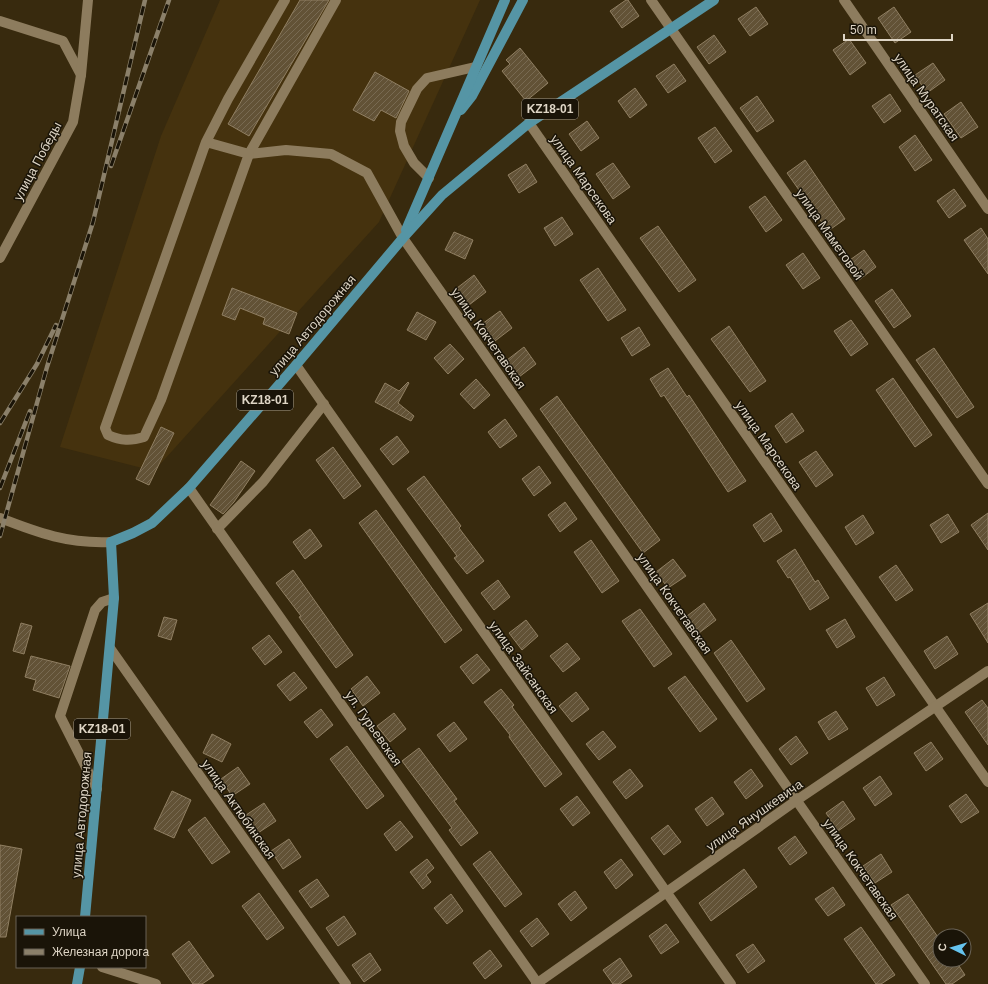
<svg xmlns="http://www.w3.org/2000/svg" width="988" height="984" viewBox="0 0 988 984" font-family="Helvetica,sans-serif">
<defs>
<pattern id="building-hatch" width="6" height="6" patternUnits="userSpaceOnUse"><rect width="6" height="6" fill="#625236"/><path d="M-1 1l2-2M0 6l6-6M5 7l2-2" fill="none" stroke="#786a52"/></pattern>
</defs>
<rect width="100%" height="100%" fill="#382a0e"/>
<path fill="#45320e" d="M220,0H480L379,222L154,471L60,447L161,136Z"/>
<g fill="url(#building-hatch)" stroke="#907f62">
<path d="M300,0H329L249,136L228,124Z"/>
<path d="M626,0H628L639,16L622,28L610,11Z"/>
<path d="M756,7L768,24L750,36L738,19Z"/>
<path d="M894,7L911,32L895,43L878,18Z"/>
<path d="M714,35L726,52L709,64L697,47Z"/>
<path d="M849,39L866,63L850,75L833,50Z"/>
<path d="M520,48L548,83L526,101L502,71L510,64L506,60Z"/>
<path d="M933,63L945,80L927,93L915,75Z"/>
<path d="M674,64L686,81L668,93L656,76Z"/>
<path d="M375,72L409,91L396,118L381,110L374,121L353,110Z"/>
<path d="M635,88L647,105L630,118L618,101Z"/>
<path d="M890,94L901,111L884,123L872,106Z"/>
<path d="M757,96L774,121L757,132L740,108Z"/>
<path d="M961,102L978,127L961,138L944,114Z"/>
<path d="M587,121L599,138L581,151L569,134Z"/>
<path d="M715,127L732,151L715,163L698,138Z"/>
<path d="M915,135L932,160L915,171L899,147Z"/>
<path d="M805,160L845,219L828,231L787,173Z"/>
<path d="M613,163L630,187L613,199L596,174Z"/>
<path d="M526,164L537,182L519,193L508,175Z"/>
<path d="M954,189L966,206L949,218L937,201Z"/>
<path d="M765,196L782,220L766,232L749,207Z"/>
<path d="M562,217L573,234L555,246L544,228Z"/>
<path d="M658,226L696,280L679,292L640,238Z"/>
<path d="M981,228L988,239V274L964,240Z"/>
<path d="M454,232L473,240L465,259L445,250Z"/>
<path d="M864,250L876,267L859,280L847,262Z"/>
<path d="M803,253L820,278L803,289L786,265Z"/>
<path d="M598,268L626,310L608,321L580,280Z"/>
<path d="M474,275L486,292L469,305L457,288Z"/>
<path d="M232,288L297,313L289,334L263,324L265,318L240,308L235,320L222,315Z"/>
<path d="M892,289L911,316L894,328L875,301Z"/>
<path d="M500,311L512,328L495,341L482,324Z"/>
<path d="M417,312L436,322L426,340L407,330Z"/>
<path d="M851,320L868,344L851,356L834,331Z"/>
<path d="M729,326L766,381L750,392L711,339Z"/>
<path d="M639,327L650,345L632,356L621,338Z"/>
<path d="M450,344L464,359L448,374L434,358Z"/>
<path d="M524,347L536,364L519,377L507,360Z"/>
<path d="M934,348L974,407L957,418L916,360Z"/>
<path d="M668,368L687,397L689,395L746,481L728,492L664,395L661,397L650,379Z"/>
<path d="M893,378L932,435L915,447L876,390Z"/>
<path d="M476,379L490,395L474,409L460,394Z"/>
<path d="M408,382L409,383L398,403L414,416L411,421L375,402L385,383L399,391Z"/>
<path d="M557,396L660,540L643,553L540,409Z"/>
<path d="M792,413L804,431L786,443L775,426Z"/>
<path d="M505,419L517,436L500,448L488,432Z"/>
<path d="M161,427L174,433L149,485L136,479Z"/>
<path d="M397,436L409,452L393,465L380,449Z"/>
<path d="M333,447L361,486L344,499L316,460Z"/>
<path d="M816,451L833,475L816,487L799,462Z"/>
<path d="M241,461L255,471L234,502L223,514L210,505Z"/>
<path d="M539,466L551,483L534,496L522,479Z"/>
<path d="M424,476L461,526L459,528L484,561L467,574L454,558L457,556L407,489Z"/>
<path d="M565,502L577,519L560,532L548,515Z"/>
<path d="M376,510L462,630L445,643L359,523Z"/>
<path d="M771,513L782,531L764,542L753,525Z"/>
<path d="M988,513V550L971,525Z"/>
<path d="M948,514L959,532L941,543L930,525Z"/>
<path d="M863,515L874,533L856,545L845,527Z"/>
<path d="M310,529L322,546L305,559L293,542Z"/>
<path d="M591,540L619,581L602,593L574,552Z"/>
<path d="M795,549L815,582L818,580L829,598L810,610L790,577L788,578L777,561Z"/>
<path d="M673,559L686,576L668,588L656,572Z"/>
<path d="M896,565L913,590L896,601L879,577Z"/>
<path d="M293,570L353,655L336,668L299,617L301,616L276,583Z"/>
<path d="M498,580L510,597L494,610L481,593Z"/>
<path d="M704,603L716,620L699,633L687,616Z"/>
<path d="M988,603V643L970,614Z"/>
<path d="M640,609L672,654L654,667L622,621Z"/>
<path d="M164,617L177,620L171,640L158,636Z"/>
<path d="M845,619L855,637L837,648L826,630Z"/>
<path d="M526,620L538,636L522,650L509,633Z"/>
<path d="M21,623L32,626L24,654L13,651Z"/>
<path d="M269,635L282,652L265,665L252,648Z"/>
<path d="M947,636L958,654L935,669L924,651Z"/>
<path d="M731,640L765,689L747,702L714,653Z"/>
<path d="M567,643L580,659L563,672L550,656Z"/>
<path d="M477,654L490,670L473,684L460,667Z"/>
<path d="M31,656L70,666L59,698L33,690L36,680L25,677Z"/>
<path d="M294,672L307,688L290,701L277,685Z"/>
<path d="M367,676L380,693L363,706L351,689Z"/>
<path d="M685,676L717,719L700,732L668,688Z"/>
<path d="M884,677L895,695L877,706L866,688Z"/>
<path d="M501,689L514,705L512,707L562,774L545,787L509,737L510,735L484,702Z"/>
<path d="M576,692L589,709L572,722L559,706Z"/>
<path d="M982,700L988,708V745L965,712Z"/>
<path d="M321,709L333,725L317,738L304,722Z"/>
<path d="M836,711L848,729L829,740L818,722Z"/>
<path d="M394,713L406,729L390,742L377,726Z"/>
<path d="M454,722L467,739L450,752L437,735Z"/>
<path d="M603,731L616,747L599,760L586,744Z"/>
<path d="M212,734L231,744L222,762L203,753Z"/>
<path d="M796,736L808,753L791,765L779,749Z"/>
<path d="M931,742L943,759L926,771L914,753Z"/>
<path d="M347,746L384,796L367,809L330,759Z"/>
<path d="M419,748L457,799L454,801L478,833L461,846L449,830L452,828L402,761Z"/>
<path d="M238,767L250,784L232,796L221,779Z"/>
<path d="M630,769L643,786L626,799L613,782Z"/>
<path d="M751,769L763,786L746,799L734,782Z"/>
<path d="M880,776L892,794L875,806L863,788Z"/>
<path d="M172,791L191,800L174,838L154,829Z"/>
<path d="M966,794L979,812L961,823L949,806Z"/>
<path d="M577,796L590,813L573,826L560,809Z"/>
<path d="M712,797L724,814L707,826L695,809Z"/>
<path d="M843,801L855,819L838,831L826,813Z"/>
<path d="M264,803L276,821L258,833L246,815Z"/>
<path d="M205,817L230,852L212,864L188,830Z"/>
<path d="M400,821L413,837L396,851L384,834Z"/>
<path d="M668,825L681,842L664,855L651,838Z"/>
<path d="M795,836L807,853L790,865L778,848Z"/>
<path d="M289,839L301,857L283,869L271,851Z"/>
<path d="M0,845L22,849L6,937H0Z"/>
<path d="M490,851L522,894L505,907L473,864Z"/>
<path d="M881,854L892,872L875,883L863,866Z"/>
<path d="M427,859L434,868L426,875L431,882L423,889L410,872Z"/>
<path d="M621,859L633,875L616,889L604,872Z"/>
<path d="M744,869L757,887L711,921L699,903Z"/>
<path d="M317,879L329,896L311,908L299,891Z"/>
<path d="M833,887L845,905L828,916L815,899Z"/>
<path d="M575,891L587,908L571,921L558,904Z"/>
<path d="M259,893L284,928L267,940L242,906Z"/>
<path d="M451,894L463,911L447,924L434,908Z"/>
<path d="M908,894L940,940V960H955L965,975L952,984H946L891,905Z"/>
<path d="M344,916L356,934L338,946L326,928Z"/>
<path d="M537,918L549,934L532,947L520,931Z"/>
<path d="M666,924L679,942L661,954L649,936Z"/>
<path d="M861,927L895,975L881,984H876L844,939Z"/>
<path d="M189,941L214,976L202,984H193L172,954Z"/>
<path d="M753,944L765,961L748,973L736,955Z"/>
<path d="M490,950L502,966L485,979L473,963Z"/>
<path d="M370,953L381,970L364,982L352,965Z"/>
<path d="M620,958L632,976L620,984H613L603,970Z"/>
</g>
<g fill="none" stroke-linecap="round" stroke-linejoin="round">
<g stroke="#8d7c5e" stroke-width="10">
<path d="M336,0L249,154L286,150L331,154L367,173L403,238L925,984"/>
<path d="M651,0L988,484"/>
<path d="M844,0L988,209"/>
<path d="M0,21L63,41L81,75"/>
<path d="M529,123L988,782"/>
<path d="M206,142L105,428L108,435C121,441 131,441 144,437L161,400L249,154L206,142L228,99L285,0"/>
<path d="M429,178L414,163L404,146L400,131L401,122L417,89L427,78L475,67"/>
<path d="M0,258L73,122L81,75L88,0"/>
<path d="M296,365L731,984"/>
<path d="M189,488L538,984"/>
<path d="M0,518C38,533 69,544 111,542"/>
<path d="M217,529L263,482L324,404"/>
<path d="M110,648L346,984"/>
<path d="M97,789L60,716L95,610L102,602L114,598"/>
<path d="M102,967L156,984"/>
<path d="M536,984L797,800L988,671"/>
</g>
<g stroke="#5595a5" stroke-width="10">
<path d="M461,110L472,96L523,0"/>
<path d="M406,230L505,0"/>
<path d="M85,917L114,598L111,542L133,533L152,523L189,488L296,365L403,238L442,195L529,123L714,0"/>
<path d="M77,984L80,967"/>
</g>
<defs>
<g id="rail">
<path d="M111,166L169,0"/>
<path d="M0,423L37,364L56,325"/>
<path d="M0,488L30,411"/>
<path d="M0,536L47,367L93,222L145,0"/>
</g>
</defs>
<use href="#rail" stroke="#8b806a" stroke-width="4.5"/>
<use href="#rail" stroke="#1a1408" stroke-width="3" stroke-dasharray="9" stroke-linecap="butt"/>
</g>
<g text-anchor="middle" stroke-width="3" stroke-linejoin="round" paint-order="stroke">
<g fill="#1a1408" stroke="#a39b8c" stroke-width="1">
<rect x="522" y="99" width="56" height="20" rx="3"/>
<rect x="237" y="390" width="56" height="20" rx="3"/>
<rect x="74" y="719" width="56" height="20" rx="3"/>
</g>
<g font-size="12" font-weight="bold" fill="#ded5c5">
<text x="550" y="113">KZ18-01</text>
<text x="265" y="404">KZ18-01</text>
<text x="102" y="733">KZ18-01</text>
</g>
<g font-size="13" fill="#ded5c5" stroke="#1a1408">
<text transform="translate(927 97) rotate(55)" y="5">улица Муратская</text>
<text transform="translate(37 161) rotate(-62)" y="5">улица Победы</text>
<text transform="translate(584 179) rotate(55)" y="5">улица Марсекова</text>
<text transform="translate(830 234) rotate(55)" y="5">улица Маметовой</text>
<text transform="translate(312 325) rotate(-50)" y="5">улица Автодорожная</text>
<text transform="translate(489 338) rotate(55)" y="5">улица Кокчетавская</text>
<text transform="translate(769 445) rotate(55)" y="5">улица Марсекова</text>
<text transform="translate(675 603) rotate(55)" y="5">улица Кокчетавская</text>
<text transform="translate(524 667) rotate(55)" y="5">улица Зайсанская</text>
<text transform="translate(374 728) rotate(55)" y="5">ул. Гурьевская</text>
<text transform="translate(239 809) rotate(55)" y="5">улица Актюбинская</text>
<text transform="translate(81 815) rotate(-85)" y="5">улица Автодорожная</text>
<text transform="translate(754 815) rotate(-35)" y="5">улица Янушкевича</text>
<text transform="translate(861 869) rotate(55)" y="5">улица Кокчетавская</text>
</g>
</g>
<rect x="16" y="916" width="130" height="52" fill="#1a1408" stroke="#686154"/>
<rect x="24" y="929" width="20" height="6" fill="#5595a5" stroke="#686154"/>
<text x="52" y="936" font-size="12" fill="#ded5c5">Улица</text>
<rect x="24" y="949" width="20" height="6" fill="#8b806a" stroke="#686154"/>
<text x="52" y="956" font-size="12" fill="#ded5c5">Железная дорога</text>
<g transform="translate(952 948) rotate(275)"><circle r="19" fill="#1a1408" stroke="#686154"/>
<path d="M0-3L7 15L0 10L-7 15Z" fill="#66c4ef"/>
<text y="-6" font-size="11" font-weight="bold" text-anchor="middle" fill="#ded5c5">С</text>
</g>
<path d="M844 34v6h108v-6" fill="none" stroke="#ded5c5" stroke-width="2"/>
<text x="850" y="34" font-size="12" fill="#ded5c5" stroke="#1a1408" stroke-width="3" paint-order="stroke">50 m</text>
</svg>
